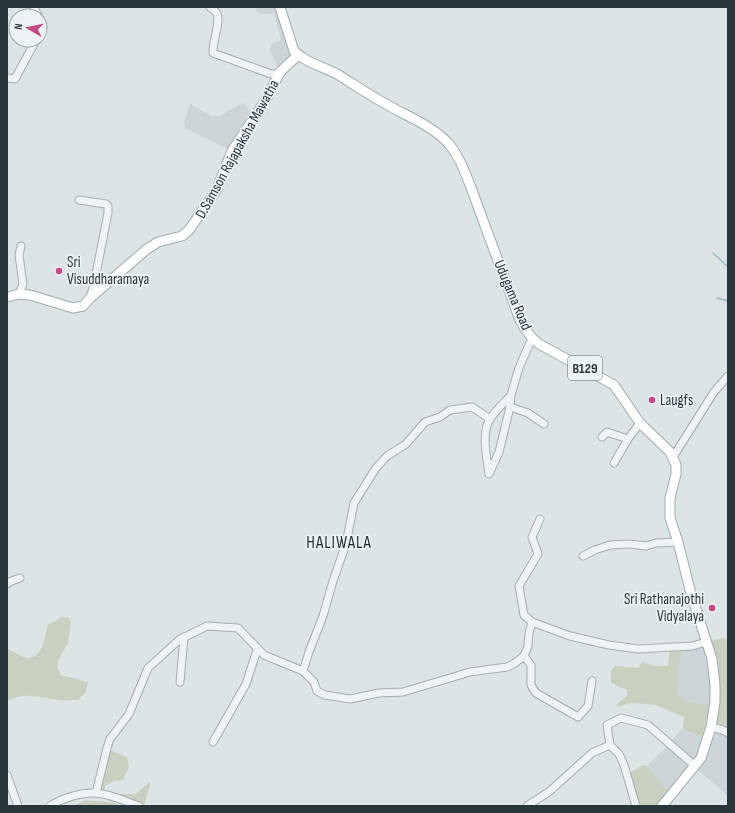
<svg xmlns="http://www.w3.org/2000/svg" width="735" height="813" viewBox="0 0 735 813" font-family="'Sofia Sans Condensed',sans-serif">
<rect width="100%" height="100%" fill="#dde4e6"/>
<g fill="#ccd4d8">
<path d="M256,7H280L298,55L280,72L270,50L271,44L281,40L274,14H259L257,12Z"/>
<path d="M242,103L256,115L232,151L185,128L184,122L190,104L212,116H220Z"/>
<path d="M682,648H705L710,670L711,703L708,705L686,702L677,693V672Z"/>
<path d="M711,727L728,734V796L695,767L671,795L646,767L669,744L681,729L707,740Z"/>
</g>
<g fill="#c9d0bf">
<path d="M62,617L69,618L71,622L68,643L58,660L57,667L61,675L88,682L86,692L78,700C72,700 65,701 59,700C42,698 23,691 7,701V648C13,651 21,657 28,658C43,658 45,636 48,625Z"/>
<path d="M724,638L728,643V734L712,727L707,740L683,729L684,717L656,705L634,703L619,706H615L628,695L627,690L617,686L611,682V671L615,666L638,668L642,662L656,666H668L670,648L683,647L677,672V693L686,702L708,705L715,702L706,642Z"/>
<path d="M107,748C113,753 121,753 127,758L129,766L123,780L114,781L105,786V790L117,794H136L151,781L144,806H139L96,793Z"/>
<path d="M643,765L646,766L671,795L662,806H636L628,774Z"/>
<path d="M85,800L116,803L120,806H73Z"/>
</g>
<g fill="none" stroke-linecap="round" stroke-linejoin="round">
<g stroke="#9abcc4" stroke-width="1.5">
<path d="M713,253L728,267"/>
<path d="M717,298L728,301"/>
</g>
<defs>
<g id="minor">
<path d="M34,7L38,16"/>
<path d="M210,7C212,9 216,11 217,14C221,21 212,43 213,53L271,74H276L280,72"/>
<path d="M40,21L43,27L40,32"/>
<path d="M7,78L15,79L36,40"/>
<path d="M79,200L106,204L108,206V213L94,284L90,298"/>
<path d="M19,294L23,284L19,255L21,246"/>
<path d="M511,395C504,403 496,410 490,419C481,432 487,459 489,474L499,452L510,407L511,395L519,368L532,338"/>
<path d="M510,407L528,413L544,424"/>
<path d="M602,437L607,432L628,439L640,423"/>
<path d="M673,457L714,392L728,376"/>
<path d="M614,463L628,439"/>
<path d="M540,519L532,537L538,554L519,586L524,615L532,622L570,636L609,645L638,649L692,646L706,642"/>
<path d="M583,556L595,550L610,545L629,544L646,546L656,543L678,542"/>
<path d="M7,584L9,582L20,578"/>
<path d="M524,656L531,665V685L536,693L578,717L588,706L592,681"/>
<path d="M303,671L309,652L323,616L333,581L346,544L354,503L376,468L387,456L406,444L425,422L440,417L450,410L472,407L490,419"/>
<path d="M180,682L184,637"/>
<path d="M711,727L723,730L728,733"/>
<path d="M213,742L246,684L257,650"/>
<path d="M610,745L619,754L624,765L636,806"/>
<path d="M7,775L18,806"/>
<path d="M96,793L107,748L110,739L129,714L148,668L179,640L207,626L238,628L264,655L303,671L314,682L317,691L325,695L350,699L379,693L403,692L470,672L507,667L515,663L524,656L528,646L529,633L532,622"/>
<path d="M50,806C63,798 81,792 96,793C110,794 125,801 139,806"/>
<path d="M527,806L550,791L592,753L610,745L607,725L621,718L648,725L695,766"/>
</g>
<g id="major">
<path d="M280,7L294,51C306,63 322,66 337,74C353,84 368,94 384,103C406,116 432,125 449,144C459,156 464,170 470,185L520,320C525,330 530,337 539,344L614,385L640,423L670,452L676,465V474L670,498V518L678,542L690,590L712,659L715,685V702L711,727L701,758L662,806"/>
<path d="M7,297L19,294L30,295L73,308L83,306L90,298L147,249L158,242L182,236L189,230L216,191L232,151L267,98L280,72L298,55"/>
</g>
</defs>
<use href="#minor" stroke="#a3acb0" stroke-width="9"/>
<use href="#major" stroke="#9dacb1" stroke-width="11"/>
<use href="#minor" stroke="#f0f3f5" stroke-width="7"/>
<use href="#major" stroke="#fff" stroke-width="9"/>
</g>
<g fill="#c54984" stroke="#edf2f4" stroke-width="1.5">
<circle cx="59" cy="271" r="4"/>
<circle cx="652" cy="400" r="4"/>
<circle cx="712" cy="608" r="4"/>
</g>
<g text-anchor="middle" stroke-width="3.5" stroke-linejoin="round" paint-order="stroke">
<rect fill="#edf2f4" stroke="#636e73" stroke-width="1" x="568" y="356" width="34" height="24" rx="3"/>
<g font-size="14" font-weight="bold" fill="#28363c">
<text x="585" y="373">B129</text>
</g>
<g font-size="15" fill="#28363c" stroke="#edf2f4">
<text transform="translate(237 149) rotate(-61)" y="5">D.Samson Rajapaksha Mawatha</text>
<text transform="translate(513 295) rotate(67)" y="5">Udugama Road</text>
</g>
<g font-size="15" fill="#28363c" stroke="#edf2f4" text-anchor="start">
<text x="67" y="267">Sri<tspan x="67" dy="17">Visuddharamaya</tspan></text>
<text x="660" y="405">Laugfs</text>
<text x="704" y="604" text-anchor="end">Sri Rathanajothi<tspan x="704" dy="17">Vidyalaya</tspan></text>
</g>
<g font-size="17" letter-spacing="1" fill="#1a262c" stroke="#edf2f4">
<text x="339" y="548">HALIWALA</text>
</g>
</g>
<rect width="735" height="813" fill="none" stroke="#28363c" stroke-width="16"/>
<g transform="translate(28 28) rotate(279)"><circle r="19" fill="#edf2f4" stroke="#9ea7aa"/>
<path d="M0-3L7 15L0 10L-7 15Z" fill="#c54984"/>
<text y="-6" font-size="11" font-weight="bold" text-anchor="middle" fill="#28363c">N</text>
</g>
</svg>
